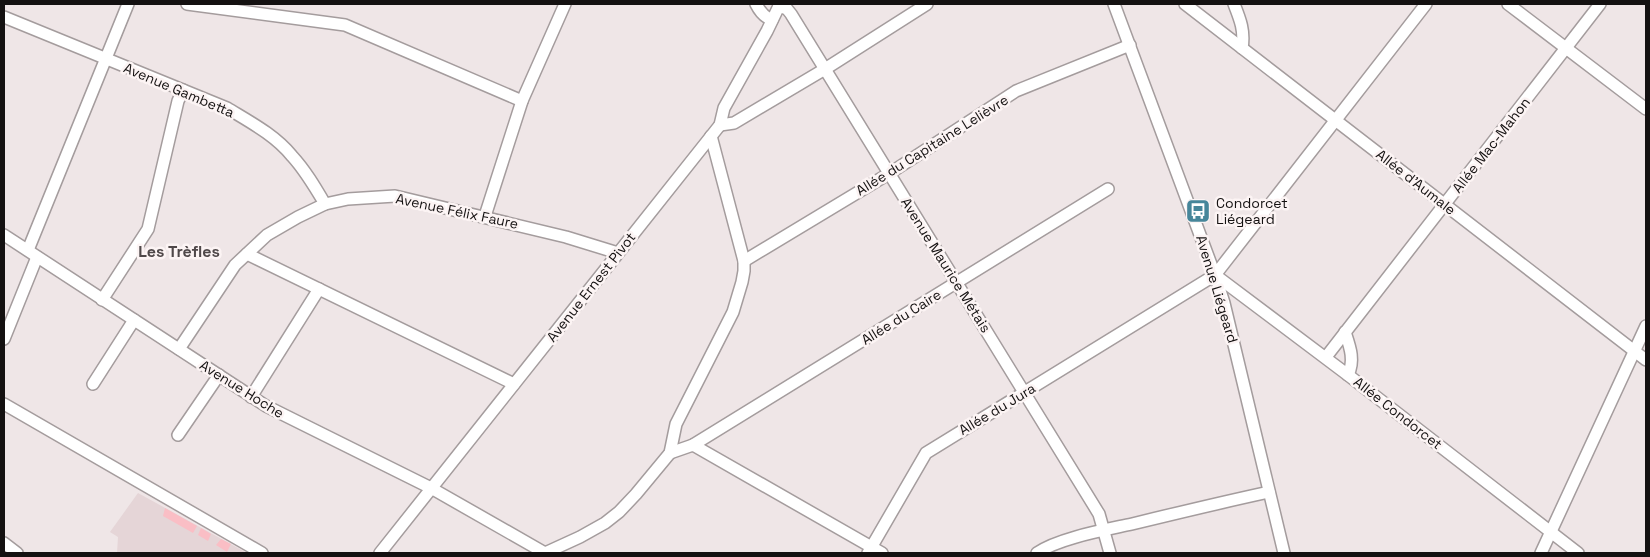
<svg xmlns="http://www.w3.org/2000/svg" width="1650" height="557" viewBox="0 0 1650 557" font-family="'Space Grotesk',sans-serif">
<rect width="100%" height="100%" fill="#efe6e7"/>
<path fill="#e5d5d7" d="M138,493L247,553H117L118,537L110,532Z"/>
<g fill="#fabec5">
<path d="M165,508L197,526L193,533L163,516Z"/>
<path d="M201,528L211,534L208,541L198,535Z"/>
<path d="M221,539L231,544L227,552L216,545Z"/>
</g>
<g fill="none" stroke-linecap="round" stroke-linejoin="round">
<defs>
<g id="minor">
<path d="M187,4L345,25L522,101"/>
<path d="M756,4C760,12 764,17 772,20"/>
<path d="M1114,4L1215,275L1224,303L1284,553"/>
<path d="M1185,4L1646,360"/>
<path d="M1234,4C1240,19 1245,31 1242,48"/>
<path d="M1508,4L1646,109"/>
<path d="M779,6L787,9L791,14L1099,514L1110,553"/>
<path d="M4,17L227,108C250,122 275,135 292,156C305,170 315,187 325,204"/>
<path d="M720,125L734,123L825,69L927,4"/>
<path d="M485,216L522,101L565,4"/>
<path d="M4,235L266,406L431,488L545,553"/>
<path d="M28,250L128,4"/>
<path d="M247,254L514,384"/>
<path d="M744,261L890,173L1016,91L1130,45"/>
<path d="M1215,275L1348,375L1578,553"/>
<path d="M102,300L148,229L178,101L183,90"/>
<path d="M1345,332C1350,347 1355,360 1348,375"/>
<path d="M4,339L37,257"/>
<path d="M179,349L235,265L267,235L298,217L325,204L348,199L395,196L566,237L618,253"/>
<path d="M1326,357L1600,4"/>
<path d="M93,384L134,320"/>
<path d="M251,397L319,289"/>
<path d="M4,404L262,553"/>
<path d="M178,435L219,375"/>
<path d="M693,445L1108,189"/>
<path d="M670,453L693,445L882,553"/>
<path d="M4,543L17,553"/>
<path d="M380,553L720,125L724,108L767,31L780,4"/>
<path d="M545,553L580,537L605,523L619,512L636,494L670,453L676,424L733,312L742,282L744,271V261L711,136"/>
<path d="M868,553L926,453L1215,275L1426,4"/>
<path d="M1037,553C1059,538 1105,530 1132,524C1177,513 1223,502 1269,492"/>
<path d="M1541,553L1646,326"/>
</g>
</defs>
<use href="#minor" stroke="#a49c9d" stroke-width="14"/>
<use href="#minor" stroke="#fff" stroke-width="11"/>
</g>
<defs>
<symbol id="bus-square" viewBox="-11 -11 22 22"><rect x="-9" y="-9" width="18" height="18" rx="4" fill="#46869a" stroke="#fcf4f4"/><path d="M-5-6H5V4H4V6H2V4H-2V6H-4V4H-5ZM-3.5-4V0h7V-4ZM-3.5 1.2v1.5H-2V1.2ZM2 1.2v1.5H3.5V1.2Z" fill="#fff"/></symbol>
</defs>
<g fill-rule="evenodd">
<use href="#bus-square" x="1184" y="197" width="28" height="28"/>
</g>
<g text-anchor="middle" stroke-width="5" stroke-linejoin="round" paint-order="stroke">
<g font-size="14" fill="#141111" stroke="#fcf4f4">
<text transform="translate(179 90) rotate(23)" y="5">Avenue Gambetta</text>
<text transform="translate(932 145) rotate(-32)" y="5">Allée du Capitaine Lelièvre</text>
<text transform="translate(1491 145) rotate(-52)" y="5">Allée Mac-Mahon</text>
<text transform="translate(1416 182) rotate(38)" y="5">Allée d'Aumale</text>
<text transform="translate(457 211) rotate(12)" y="5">Avenue Félix Faure</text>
<text transform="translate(946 265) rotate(58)" y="5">Avenue Maurice Métais</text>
<text transform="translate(591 287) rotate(-52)" y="5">Avenue Ernest Pivot</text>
<text transform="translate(1217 289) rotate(73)" y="5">Avenue Liégeard</text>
<text transform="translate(901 317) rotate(-32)" y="5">Allée du Caire</text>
<text transform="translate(242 389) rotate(32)" y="5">Avenue Hoche</text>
<text transform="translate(997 409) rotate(-31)" y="5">Allée du Jura</text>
<text transform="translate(1398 413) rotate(38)" y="5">Allée Condorcet</text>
</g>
<g font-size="14" fill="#141111" stroke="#fcf4f4" text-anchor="start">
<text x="1216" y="208">Condorcet<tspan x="1216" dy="16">Liégeard</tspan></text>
</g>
<g font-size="16" font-weight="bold" fill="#4f4849" stroke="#fcf4f4">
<text x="179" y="257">Les Trèfles</text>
</g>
</g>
<rect width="1650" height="557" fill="none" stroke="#141111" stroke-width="10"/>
</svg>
